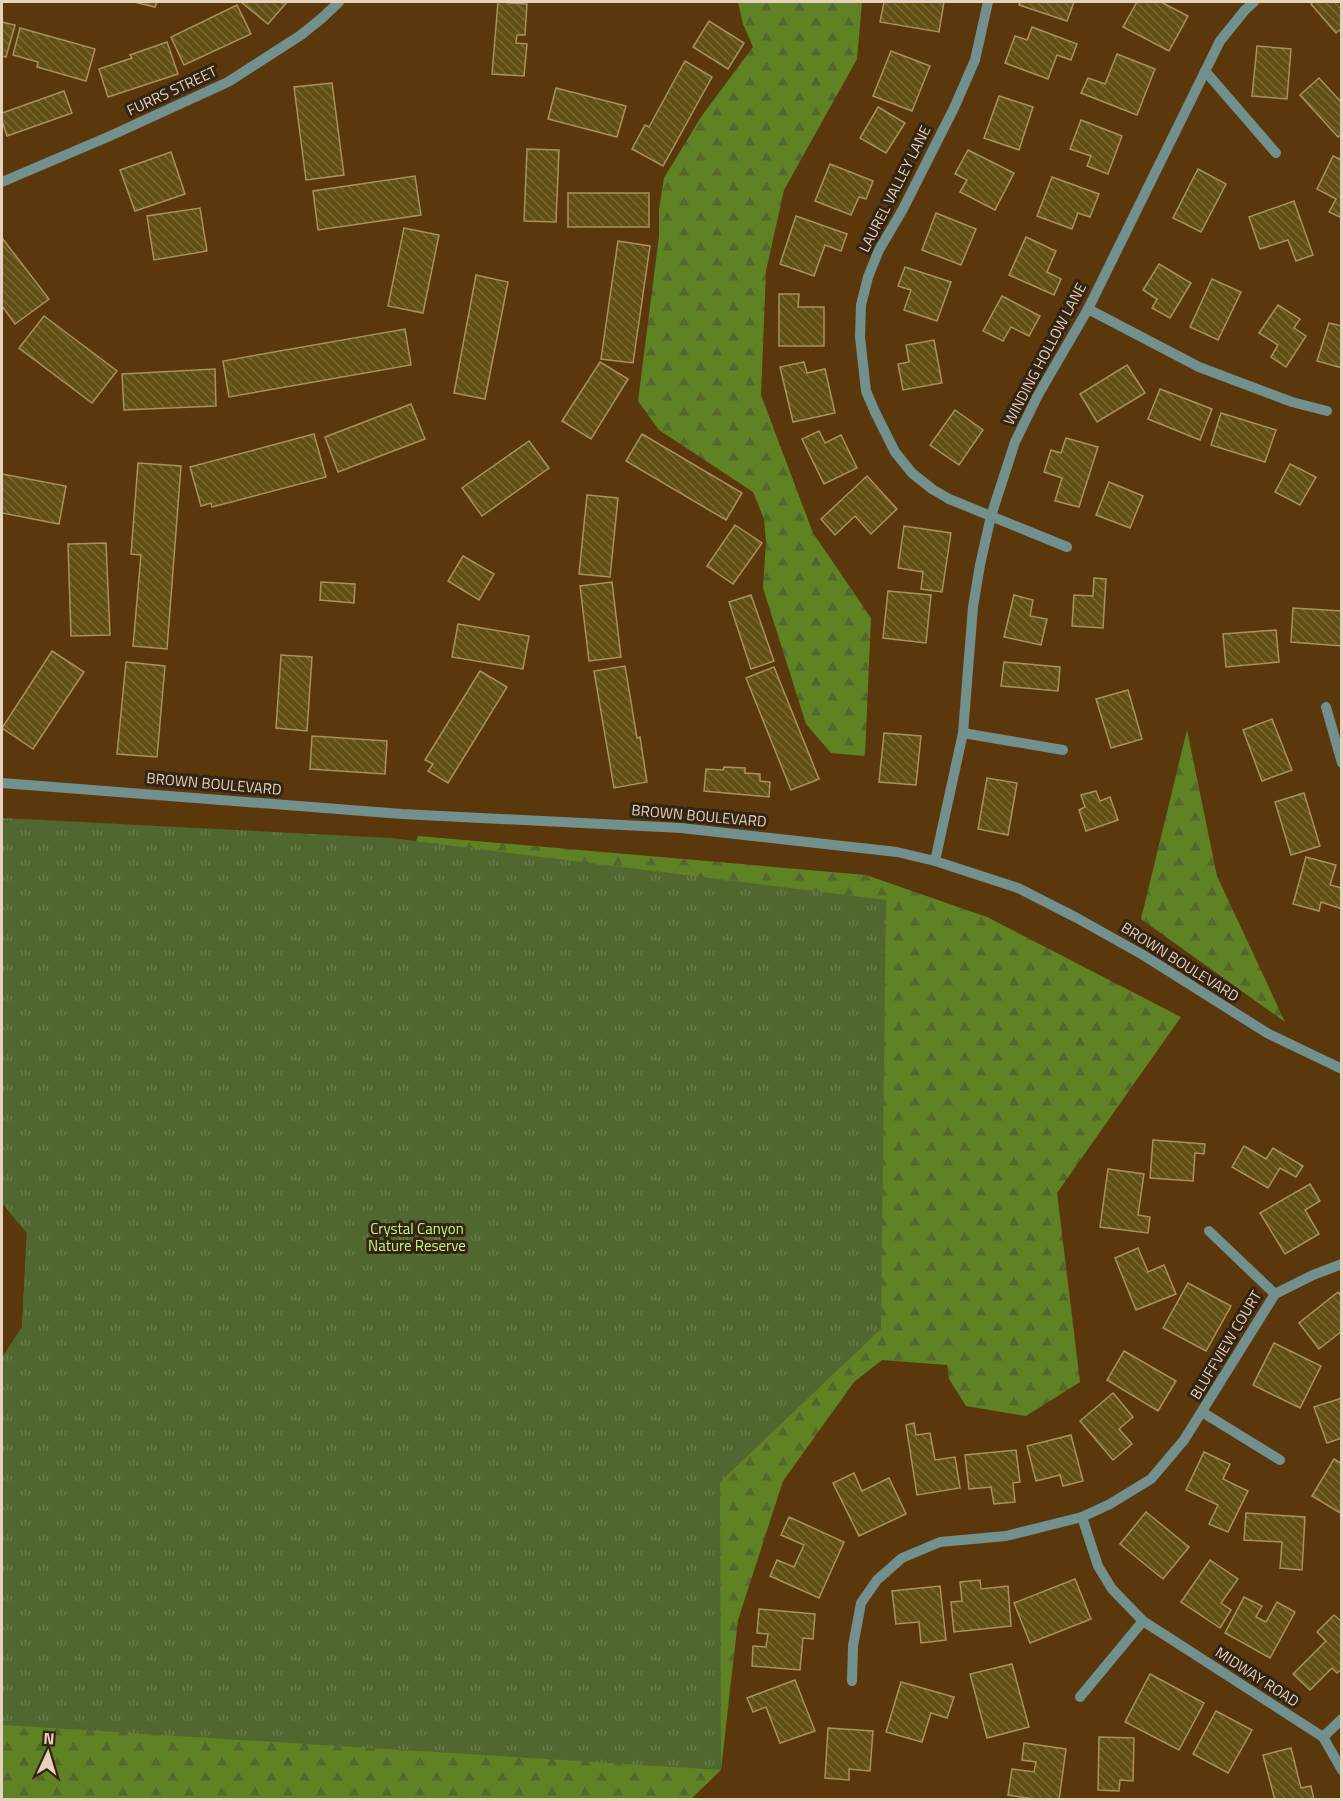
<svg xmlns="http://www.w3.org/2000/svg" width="1343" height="1801" viewBox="0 0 1343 1801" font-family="'Titillium Web',sans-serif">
<defs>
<pattern id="forest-firs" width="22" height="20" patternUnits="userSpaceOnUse" patternTransform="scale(1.5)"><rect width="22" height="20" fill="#5f8324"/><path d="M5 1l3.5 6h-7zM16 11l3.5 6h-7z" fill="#55682c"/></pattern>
<pattern id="park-tufts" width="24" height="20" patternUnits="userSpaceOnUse" patternTransform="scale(1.5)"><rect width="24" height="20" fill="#506830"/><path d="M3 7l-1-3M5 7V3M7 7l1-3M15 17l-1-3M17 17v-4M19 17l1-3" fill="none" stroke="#697d4c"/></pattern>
<pattern id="building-back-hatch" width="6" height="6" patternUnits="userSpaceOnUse" patternTransform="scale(1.5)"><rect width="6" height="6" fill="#634f16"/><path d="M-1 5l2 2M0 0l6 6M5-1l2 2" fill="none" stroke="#796736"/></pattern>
</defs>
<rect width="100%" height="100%" fill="#5a380c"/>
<g fill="url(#forest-firs)">
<path d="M738,2H862L857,59L784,190L766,271L761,395L813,533L871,618L865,756L831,753L806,724L763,588L766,542L764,519L753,492L659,430L638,401L659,236V210L664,178L701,117L753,47L743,24Z"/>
<path d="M1187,730L1217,876L1285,1022L1141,919Z"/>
<path d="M2,818L382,949L418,836L866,875L987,917L1181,1017L1057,1193L1080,1382L1026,1416L966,1406L949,1379L947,1365L882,1360L854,1382L783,1481L738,1620L721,1770L691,1799H2V1358L22,1327L27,1233L2,1203Z"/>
</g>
<path fill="url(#park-tufts)" d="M2,818L391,838L886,900L881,1329L720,1482L721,1770L2,1725V1358L22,1327L27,1233L2,1203Z"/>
<g fill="url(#building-back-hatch)" stroke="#a7925e" stroke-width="1.5">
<path d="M134,2H157L155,7Z"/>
<path d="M241,2H287L268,24Z"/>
<path d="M498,2L527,4L525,35H517L516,43L527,44L524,76L492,74Z"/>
<path d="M884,2H944L939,32L880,22Z"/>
<path d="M1020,2H1074L1067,21L1019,5Z"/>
<path d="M1137,2H1161L1188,16L1169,51L1123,27Z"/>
<path d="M1313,2H1342V28L1336,33L1311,4Z"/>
<path d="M237,5L251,34L184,65L171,37Z"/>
<path d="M709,21L744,43L728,69L693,47Z"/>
<path d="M2,22L15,25L6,57L2,56Z"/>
<path d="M1032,27L1077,44L1071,60L1057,55L1048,79L1005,63L1015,36L1027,40Z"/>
<path d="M20,28L95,49L86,81L37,67L38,62L13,55Z"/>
<path d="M167,42L178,74L108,97L99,69L132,58L130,55Z"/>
<path d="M1257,46L1291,49L1287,99L1252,96Z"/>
<path d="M891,51L930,66L912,111L873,96Z"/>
<path d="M1117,54L1155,69L1137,115L1081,93L1088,78L1105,84Z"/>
<path d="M685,61L712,77L663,166L632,149L645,125L649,127Z"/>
<path d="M1319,78L1342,103V134L1338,137L1300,95Z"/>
<path d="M332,83L344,175L306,180L294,87Z"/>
<path d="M556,88L626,106L617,137L548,119Z"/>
<path d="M64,91L72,113L7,136L2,121V113Z"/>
<path d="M999,96L1033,107L1019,150L984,138Z"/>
<path d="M878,107L905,123L886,153L860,138Z"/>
<path d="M1081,120L1122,136L1108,174L1087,166L1091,156L1070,149Z"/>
<path d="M527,149L559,150L556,222L524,221Z"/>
<path d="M968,150L1014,173L995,210L960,192L967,180L955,174Z"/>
<path d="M171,152L185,194L135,211L120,170Z"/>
<path d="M1333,156L1342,160V218L1329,212L1336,199L1317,189Z"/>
<path d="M830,164L873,181L866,199L859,197L851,215L815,201Z"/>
<path d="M1198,169L1226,184L1201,232L1173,218Z"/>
<path d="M415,176L421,215L318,230L313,191Z"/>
<path d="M1052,177L1099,194L1090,217L1078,213L1072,229L1037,216Z"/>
<rect x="568" y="193" width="81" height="34"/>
<path d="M1294,201L1313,255L1296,261L1288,240L1260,249L1249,217Z"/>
<path d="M200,208L207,251L154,260L147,216Z"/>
<path d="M936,213L976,229L961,265L922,250Z"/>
<path d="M796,216L847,234L841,251L825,245L814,276L780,264Z"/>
<path d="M404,228L439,235L423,313L388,306Z"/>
<path d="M1026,237L1056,251L1047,272L1061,279L1054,295L1009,275Z"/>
<path d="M2,238L49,299L15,324L2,306Z"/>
<path d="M618,241L650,246L633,363L601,359Z"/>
<path d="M1159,264L1191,283L1170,318L1152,308L1157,299L1143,290Z"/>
<path d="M905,267L951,282L937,321L904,310L911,290L898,286Z"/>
<path d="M476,275L508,282L485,399L454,393Z"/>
<path d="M1212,279L1241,292L1218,340L1190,327Z"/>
<path d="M779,294H799L798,307H824V346H779Z"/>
<path d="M1002,296L1040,316L1029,336L1011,327L1003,341L983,331Z"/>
<path d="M1278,305L1300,319L1294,328L1306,336L1286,367L1271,357L1278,345L1259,333Z"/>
<path d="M44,316L117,371L92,403L19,348Z"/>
<path d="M1329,323L1342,326V368L1317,361Z"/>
<path d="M405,329L411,365L229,397L223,361Z"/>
<path d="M934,340L942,383L903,390L898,364L909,362L906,345Z"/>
<path d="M600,362L628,379L591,439L562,421Z"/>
<path d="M804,362L807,373L825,369L835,413L793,422L780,367Z"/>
<path d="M1127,365L1145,393L1097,422L1080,394Z"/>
<path d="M215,369L216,406L124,410L122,374Z"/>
<path d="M1160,389L1212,409L1200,440L1148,419Z"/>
<path d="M411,404L425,439L338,472L325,437Z"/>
<path d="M955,410L983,430L959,465L930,445Z"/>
<path d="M1221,413L1276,430L1265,462L1211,445Z"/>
<path d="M819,431L825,443L841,435L857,468L824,484L802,439Z"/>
<path d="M314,434L326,477L212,507L211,503L201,506L190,467Z"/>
<path d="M642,434L742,493L726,520L626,461Z"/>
<path d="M1066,438L1098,447L1079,507L1055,501L1062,478L1044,472L1051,450L1061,453Z"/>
<path d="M529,441L549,468L482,516L462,488Z"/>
<path d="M138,463L181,466L167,649L133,646L141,555L131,554Z"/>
<path d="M1290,464L1316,477L1300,505L1275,492Z"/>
<path d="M2,474L66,486L59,524L2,513Z"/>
<path d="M867,476L897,509L871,534L855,516L835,535L821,519Z"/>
<path d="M1109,482L1143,496L1130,528L1096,515Z"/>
<path d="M587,495L618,498L610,577L579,574Z"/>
<path d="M735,525L762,543L733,584L707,566Z"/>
<path d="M904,526L951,533L942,592L921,589L923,572L898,568Z"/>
<path d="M106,543L110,635L71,636L68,544Z"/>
<path d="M463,556L494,574L479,600L448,581Z"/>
<path d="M1094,578L1106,579L1103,628L1072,626L1074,595L1093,596Z"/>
<path d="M321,582L355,584L354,603L320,600Z"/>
<path d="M612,582L621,657L589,661L580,586Z"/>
<path d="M888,591L931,595L926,643L883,638Z"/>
<path d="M751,595L774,661L751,669L729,602Z"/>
<path d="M1014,595L1033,600L1030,616L1047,619L1041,645L1004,637Z"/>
<path d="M1293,608L1342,611V646L1291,642Z"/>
<path d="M458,624L529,636L523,669L452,657Z"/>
<path d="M1276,630L1279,662L1226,667L1223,634Z"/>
<path d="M52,651L84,672L33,749L2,728Z"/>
<path d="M281,655L312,657L307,731L276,728Z"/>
<path d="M126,662L165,666L157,757L117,754Z"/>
<path d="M1004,662L1060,667L1058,691L1001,686Z"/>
<path d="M625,666L637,738L640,737L647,782L614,788L594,671Z"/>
<path d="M774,667L819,779L791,790L746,678Z"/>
<path d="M480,671L507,687L448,783L428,771L433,764L425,760Z"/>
<path d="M1128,690L1142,739L1111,748L1096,699Z"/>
<path d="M1272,719L1292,770L1262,781L1243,730Z"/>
<path d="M884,733L921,736L916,785L879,782Z"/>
<path d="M312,736L387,741L385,774L310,769Z"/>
<path d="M724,767L745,768V773L760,774V781L770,782L769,797L704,791L706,769L723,770Z"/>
<path d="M987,778L1017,783L1008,835L978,829Z"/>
<path d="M1096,791L1100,801L1110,797L1118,820L1086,831L1079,810L1085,807L1081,795Z"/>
<path d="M1304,793L1320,846L1291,855L1275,802Z"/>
<path d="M1306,857L1336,865L1330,885L1342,888V909L1321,902L1319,911L1293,904Z"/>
<path d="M1153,1140L1205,1144L1204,1154L1195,1153L1193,1181L1150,1178Z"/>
<path d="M1244,1146L1266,1159L1273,1148L1303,1166L1296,1177L1280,1168L1268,1188L1232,1167Z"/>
<path d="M1108,1169L1144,1174L1138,1215L1150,1217L1148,1233L1100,1227Z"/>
<path d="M1310,1184L1320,1201L1305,1210L1319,1234L1285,1254L1260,1213Z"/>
<path d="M1138,1248L1148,1272L1164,1265L1176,1294L1136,1310L1115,1258Z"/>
<path d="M1188,1283L1231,1306L1206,1351L1163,1328Z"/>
<path d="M1338,1292L1342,1297V1331L1319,1349L1299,1323Z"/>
<path d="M1274,1343L1321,1366L1300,1408L1253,1385Z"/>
<path d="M1124,1351L1176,1381L1158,1411L1107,1380Z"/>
<path d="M1113,1393L1133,1417L1119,1429L1132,1444L1113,1460L1080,1421Z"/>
<path d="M1342,1398V1438L1327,1443L1314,1407Z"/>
<path d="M914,1423L916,1435L930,1433L935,1460L955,1457L960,1488L917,1495L906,1425Z"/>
<path d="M1071,1435L1083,1481L1063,1486L1060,1475L1036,1481L1027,1446Z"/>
<path d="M1016,1450L1020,1482L1013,1483L1015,1502L994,1504L991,1487L969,1489L965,1455Z"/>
<path d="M1204,1452L1230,1464L1223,1479L1248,1491L1228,1532L1209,1524L1218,1505L1186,1490Z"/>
<path d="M1334,1459L1342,1464V1514L1312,1496Z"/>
<path d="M854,1473L862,1491L889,1478L906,1514L859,1536L833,1483Z"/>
<path d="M1146,1512L1189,1547L1163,1579L1120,1544Z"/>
<path d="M1246,1513L1305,1517L1302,1570L1280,1568L1282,1542L1244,1540Z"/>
<path d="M789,1517L844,1542L819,1598L770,1576L777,1560L794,1567L804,1545L781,1535Z"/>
<path d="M1210,1560L1238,1579L1221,1603L1231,1610L1220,1628L1181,1602Z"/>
<path d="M1075,1579L1091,1619L1030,1643L1014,1603Z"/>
<path d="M980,1580L981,1589L1008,1586L1011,1626L954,1632L951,1602L962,1601L960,1582Z"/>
<path d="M940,1586L946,1640L921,1643L919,1622L896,1624L892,1591Z"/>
<path d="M1244,1597L1262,1606L1256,1617L1266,1622L1277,1602L1295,1612L1270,1658L1225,1633Z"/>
<path d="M759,1609L815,1614L813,1639L803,1638L800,1670L752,1666L753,1646L766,1647L768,1634L757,1633Z"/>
<path d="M1334,1615L1342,1622V1669L1337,1673L1332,1668L1310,1690L1293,1674L1326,1641L1317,1632Z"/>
<path d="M1012,1664L1029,1727L987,1738L970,1674Z"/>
<path d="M1150,1674L1204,1703L1179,1750L1125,1722Z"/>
<path d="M795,1680L815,1731L780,1743L766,1707L753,1712L747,1698Z"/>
<path d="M901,1682L954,1697L947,1718L931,1713L922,1742L886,1732Z"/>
<path d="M1216,1711L1252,1730L1228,1773L1193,1754Z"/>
<path d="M828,1728L873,1731L870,1771L849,1769V1780L825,1778Z"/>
<path d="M1099,1737L1134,1738L1133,1781L1120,1780L1119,1791L1098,1790Z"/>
<path d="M1024,1743L1066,1749L1059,1800H1040L1008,1795L1012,1769L1034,1772L1036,1762L1022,1760Z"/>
<path d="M1291,1748L1301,1788L1311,1786L1314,1800H1275L1263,1755Z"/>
</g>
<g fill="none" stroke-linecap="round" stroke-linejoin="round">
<g stroke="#72908d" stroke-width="10">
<path d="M988,2L975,60L954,108L903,209L879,250L868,277L861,305L860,337L866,391L875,412L895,452L912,473L932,489L949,499L1067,547"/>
<path d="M1205,71L1276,153"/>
<path d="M2,182L110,136L228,82L301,35L322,18L339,2"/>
<path d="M1088,309L1199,367L1292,402L1327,411"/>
<path d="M1326,707L1342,763"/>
<path d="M963,733L1063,750"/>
<path d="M2,783L402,814L681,828L897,852L935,861L1018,888L1077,918L1143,955L1267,1033L1342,1069"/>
<path d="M935,861L963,733L973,607L980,565L991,516L1015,442L1038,395L1088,309L1220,41L1245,10L1254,2"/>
<path d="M1209,1231L1275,1294"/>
<path d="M1202,1412L1280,1460"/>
<path d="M1082,1517L1098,1566L1112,1589L1143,1621L1323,1737L1342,1770"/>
<path d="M852,1681L853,1646L861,1603L877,1580L902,1558L940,1542L1006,1536L1082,1517L1110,1504L1151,1479L1184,1440L1275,1294L1313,1275L1342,1264"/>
<path d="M1080,1697L1143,1621"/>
<path d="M1323,1737L1342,1719"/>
</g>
</g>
<g text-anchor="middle" stroke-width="6" stroke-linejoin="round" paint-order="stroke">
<g font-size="15" fill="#e6d1bc" stroke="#342413">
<text transform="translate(172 91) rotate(-25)" y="5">FURRS STREET</text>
<text transform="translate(895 189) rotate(-63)" y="5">LAUREL VALLEY LANE</text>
<text transform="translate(1045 354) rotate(-62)" y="5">WINDING HOLLOW LANE</text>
<text transform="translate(214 784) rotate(5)" y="5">BROWN BOULEVARD</text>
<text transform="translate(699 816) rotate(5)" y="5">BROWN BOULEVARD</text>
<text transform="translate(1180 962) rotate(32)" y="5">BROWN BOULEVARD</text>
<text transform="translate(1226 1345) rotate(-59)" y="5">BLUFFVIEW COURT</text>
<text transform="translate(1257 1677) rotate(33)" y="5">MIDWAY ROAD</text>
</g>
<g font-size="15" fill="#c2f67e" stroke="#342413">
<text x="417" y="1234">Crystal Canyon<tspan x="417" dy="17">Nature Reserve</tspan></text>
</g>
</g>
<rect width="1343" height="1801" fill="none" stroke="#e6d1bc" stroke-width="6"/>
<g transform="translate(48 1753) rotate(4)" stroke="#342413" stroke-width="4.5" paint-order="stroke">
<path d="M0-4.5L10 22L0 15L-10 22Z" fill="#e6d1bc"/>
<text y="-9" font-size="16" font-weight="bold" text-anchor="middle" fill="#e6d1bc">N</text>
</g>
</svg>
